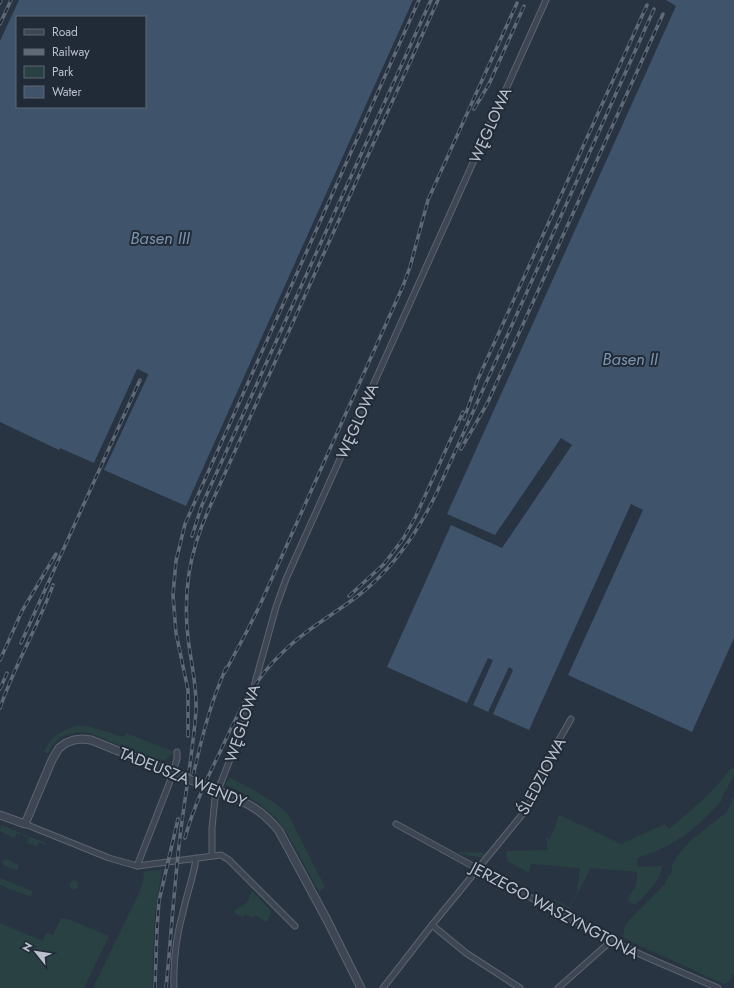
<svg xmlns="http://www.w3.org/2000/svg" width="734" height="988" viewBox="0 0 734 988" font-family="Jost,sans-serif">
<rect width="100%" height="100%" fill="#283442"/>
<g fill="#2a4143">
<path d="M77,726H88L124,737L126,733L174,752L165,760L153,759L90,733C71,730 56,735 48,753L44,752C53,735 60,731 77,726Z"/>
<path d="M730,769H734V776L722,797V800C708,815 694,830 677,840C665,848 651,853 637,858L638,867L662,866C662,879 644,897 635,905L627,900L636,885L637,872L591,868L569,909L553,900L554,899L569,907L577,892L580,868L531,864L529,873L507,861L506,851L548,850L546,837L550,839L557,822L556,821L559,815L592,830L593,829V831L621,844L665,824L669,829L670,828C691,810 714,792 730,769Z"/>
<path d="M229,777C250,788 270,798 288,814L325,887L319,892L287,833L274,816L259,804L236,789L226,785Z"/>
<path d="M734,797V974L729,982L724,984L632,942L623,937L625,926L631,918L664,885L669,875H671L672,866L678,855L690,841L727,812Z"/>
<path d="M1,825L21,833L20,835L17,833L14,838L0,831Z"/>
<path d="M23,834L46,843V845L39,842L37,846L27,843L29,837L23,836Z"/>
<path d="M458,852L486,853V855L483,858L461,854L458,853Z"/>
<path d="M6,859L18,865V869L16,870L3,865L2,861Z"/>
<path d="M162,869L155,913L152,988H93L138,895L143,882L144,872Z"/>
<path d="M0,878L32,891L33,892L31,897L0,885Z"/>
<circle cx="74" cy="885" r="4.5"/>
<path d="M252,891L271,911L267,922L254,915L253,918L245,914L244,917L234,913L235,910L247,903Z"/>
<path d="M61,919H68L109,936L84,988H0V923L43,941L46,933L53,935Z"/>
</g>
<g fill="#3f536b" fill-rule="evenodd">
<path d="M19,0H413L186,506L104,470L148,375L138,369L94,463L60,448L59,450L0,422V41ZM17,17H145V107H17Z"/>
<path d="M666,0H734V638L692,732L568,675L643,510L631,504L529,730L493,714L513,670L509,667L488,712L473,705L493,660L488,658L467,703L387,667L451,525L502,548L572,445L561,438L495,535L447,514L676,6Z"/>
</g>
<path fill="#283442" d="M137,369L148,374L105,467H104L146,375L138,371L96,463H94Z"/>
<g fill="none" stroke-linecap="round" stroke-linejoin="round">
<defs>
<g id="minor">
<path d="M25,824L109,858L137,866L221,855L229,860L295,926"/>
<path d="M396,824L478,869L611,941L653,960L718,988"/>
<path d="M212,855V828L215,798L243,726L276,607L286,579L546,0"/>
<path d="M137,866L169,784L177,759V752"/>
<path d="M432,925L466,953L520,988"/>
<path d="M174,988C173,962 176,937 183,912C187,893 194,876 196,858"/>
<path d="M383,988L432,925L525,811L531,801L556,745L571,719"/>
<path d="M558,988L611,941"/>
</g>
<g id="tertiary">
<path d="M226,794C248,803 263,811 279,831L327,920L361,988"/>
<path d="M0,815L25,824L52,760L59,748L66,743L74,740L82,739L91,740L168,771"/>
</g>
</defs>
<use href="#minor" stroke="#5b646f" stroke-width="7"/>
<use href="#tertiary" stroke="#5b646f" stroke-width="9"/>
<use href="#minor" stroke="#3d4652" stroke-width="5"/>
<use href="#tertiary" stroke="#3d4652" stroke-width="7"/>
<defs>
<g id="rail">
<path d="M0,3L1,0"/>
<path d="M0,24L11,0"/>
<path d="M474,109L489,84L524,6"/>
<path d="M464,419L478,379L647,5"/>
<path d="M461,449L487,404L663,14"/>
<path d="M192,536L202,505L431,0"/>
<path d="M349,596L384,564L403,539L415,518L463,412"/>
<path d="M21,643L140,380"/>
<path d="M0,660L22,611L56,554"/>
<path d="M225,672L247,631L260,605L403,286L410,267L428,200L517,3"/>
<path d="M0,689L7,673"/>
<path d="M0,708C14,666 38,627 53,585"/>
<path d="M188,736V690L176,633L173,595L176,561L185,524L419,0"/>
<path d="M193,776C202,737 210,704 226,668"/>
<path d="M185,838C193,808 206,780 220,752C236,717 252,682 280,655C303,631 333,615 359,595C394,568 418,532 437,492L654,9"/>
<path d="M155,988L157,928L159,901L178,819"/>
<path d="M166,988C171,938 174,887 180,837C185,795 193,753 196,710C197,685 191,663 188,638C183,592 189,554 208,511L438,0"/>
</g>
</defs>
<use href="#rail" stroke="#5f6a79" stroke-width="3.5"/>
<use href="#rail" stroke="#212b38" stroke-width="2" stroke-dasharray="6" stroke-linecap="butt"/>
<defs>
<path id="tertiary-bridge" d="M168,771L226,794"/>
</defs>
<use href="#tertiary-bridge" stroke="#5b646f" stroke-width="9" stroke-linecap="butt"/>
<use href="#tertiary-bridge" stroke="#3d4652" stroke-width="7"/>
</g>
<g text-anchor="middle" stroke-width="4" stroke-linejoin="round" paint-order="stroke">
<g font-size="16" fill="#bac1cc" stroke="#212b38">
<text transform="translate(490 125) rotate(-66)" y="6">WĘGLOWA</text>
<text transform="translate(357 421) rotate(-66)" y="6">WĘGLOWA</text>
<text transform="translate(242 723) rotate(-72)" y="6">WĘGLOWA</text>
<text transform="translate(541 776) rotate(-62)" y="6">ŚLEDZIOWA</text>
<text transform="translate(183 777) rotate(22)" y="6">TADEUSZA WENDY</text>
<text transform="translate(555 910) rotate(28)" y="6">JERZEGO WASZYNGTONA</text>
</g>
<g font-size="17" font-style="italic" fill="#7c93ad" stroke="#212b38">
<text x="160" y="244">Basen III</text>
<text x="630" y="365">Basen II</text>
</g>
</g>
<rect x="16" y="16" width="130" height="92" fill="#212b38" stroke="#5e6773"/>
<rect x="24" y="29" width="20" height="6" fill="#3d4652" stroke="#5e6773"/>
<text x="52" y="36" font-size="12" fill="#bac1cc">Road</text>
<rect x="24" y="49" width="20" height="6" fill="#5f6a79" stroke="#5e6773"/>
<text x="52" y="56" font-size="12" fill="#bac1cc">Railway</text>
<rect x="24" y="66" width="20" height="12" fill="#2a4143" stroke="#5e6773"/>
<text x="52" y="76" font-size="12" fill="#bac1cc">Park</text>
<rect x="24" y="86" width="20" height="12" fill="#3f536b" stroke="#5e6773"/>
<text x="52" y="96" font-size="12" fill="#bac1cc">Water</text>
<g transform="translate(36 952) rotate(300)" stroke="#212b38" stroke-width="3" paint-order="stroke">
<path d="M0-3L7 15L0 10L-7 15Z" fill="#bac1cc"/>
<text y="-6" font-size="11" font-weight="bold" text-anchor="middle" fill="#bac1cc">N</text>
</g>
</svg>
